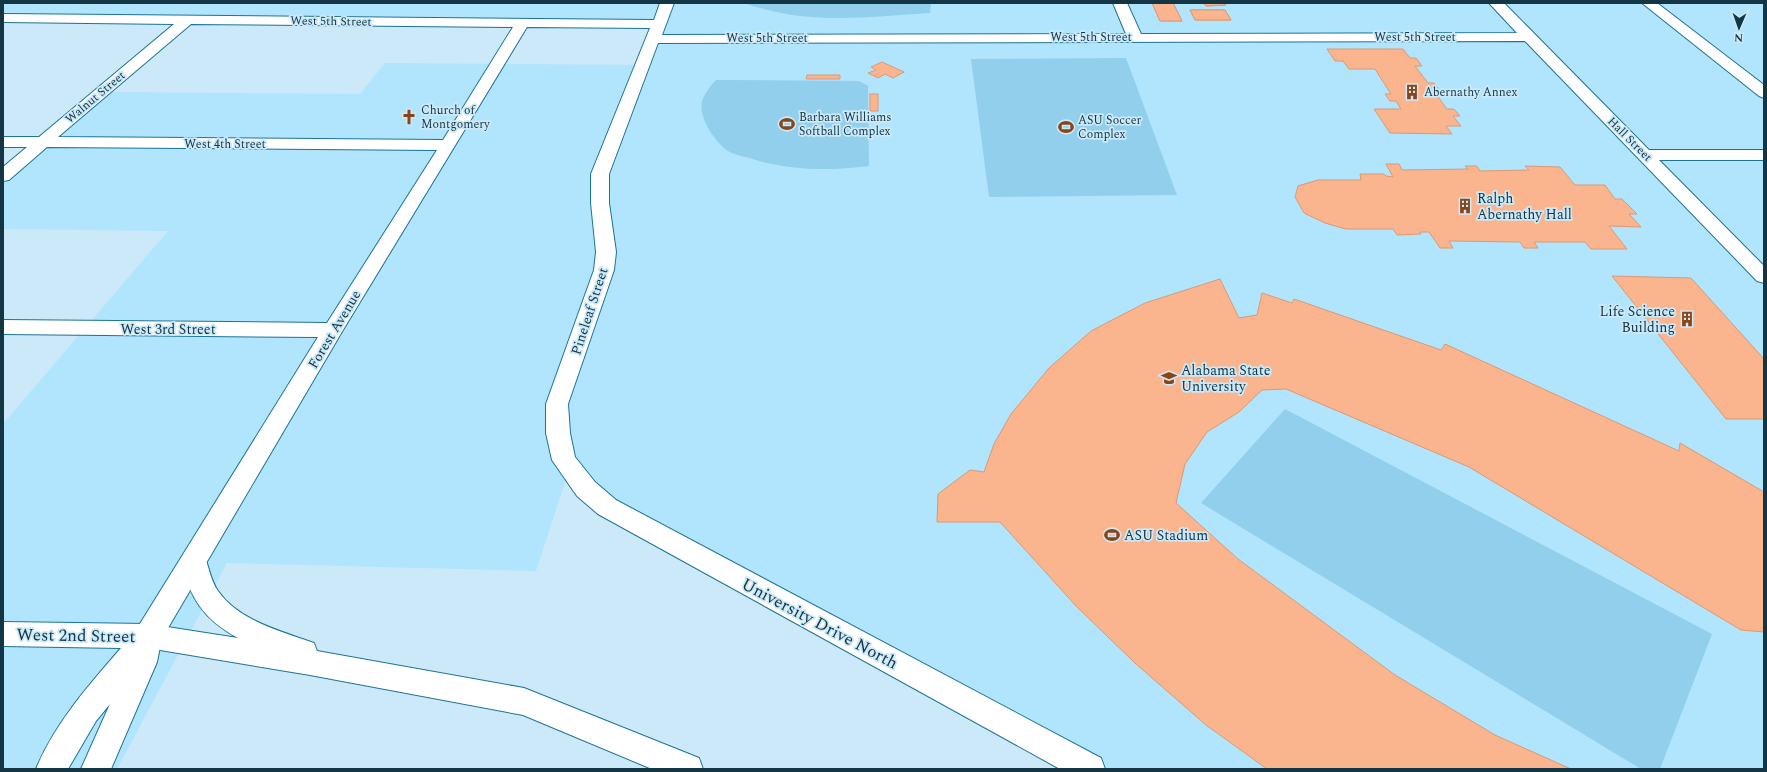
<svg xmlns="http://www.w3.org/2000/svg" width="1767" height="772" viewBox="0 0 1767 772" font-family="Spectral,serif">
<rect width="100%" height="100%" fill="#cbe9f8"/>
<path fill="#b1e4fd" d="M3,3H1764V769H1108L614,504L573,458L536,571L227,563L117,769H3V424L168,231L3,229V183L111,92L360,94L385,63L648,65L665,20L3,14Z"/>
<g fill="#91cfec">
<path d="M744,3H931L930,13C876,16 822,24 768,10C760,8 752,6 744,3Z"/>
<path d="M1126,58L1177,195L989,197L971,59Z"/>
<path d="M716,80L859,81L868,86L869,166C828,171 789,171 749,158C743,156 734,155 728,151C720,146 712,135 707,126C697,105 701,97 716,80Z"/>
<path d="M1285,409L1712,634L1660,769H1641L1201,503Z"/>
</g>
<g fill="#fab58f" stroke="#db9975">
<path d="M1152,3H1173L1182,21H1160Z"/>
<path d="M1152,3H1173L1182,21H1160Z"/>
<path d="M1204,3H1224L1226,5L1206,6Z"/>
<path d="M1204,3H1224L1226,5L1206,6Z"/>
<path d="M1190,10H1225L1231,20H1195Z"/>
<path d="M1190,10H1225L1231,20H1195Z"/>
<path d="M1327,49H1403L1410,58H1416L1422,66H1415L1428,83H1434L1439,90H1433L1447,109H1454L1460,116H1453L1461,126H1446L1452,134L1390,133L1374,109H1401L1396,101H1390L1385,94H1391L1375,69H1349L1343,61H1335Z"/>
<path d="M882,62L904,72L893,78L885,74L878,78L868,73L876,70L871,67Z"/>
<path d="M807,75H840V79H806Z"/>
<rect x="870" y="94" width="8" height="17"/>
<path d="M1386,164H1399L1402,170L1468,169L1465,166H1477L1480,171L1529,170L1525,166L1560,167L1575,185H1605L1615,199H1622L1637,214H1629L1641,227L1609,226L1627,249H1591L1585,242H1534L1538,248H1524L1520,242L1449,241L1453,248H1440L1429,232H1420L1421,234L1397,235L1393,229H1346L1325,223L1304,213L1295,197L1298,186L1318,180H1361L1360,174H1384L1386,176L1393,177Z"/>
<path d="M1612,276L1691,278L1764,359V419H1726Z"/>
<path d="M1220,279L1239,318L1257,315L1262,293L1292,303L1294,299L1441,350L1445,344L1679,451L1680,443L1764,492V632L1741,630L1469,467L1286,389L1262,390L1239,412L1207,432L1185,464L1176,503L1238,559L1395,675L1495,735L1571,769H1267L1206,725L1136,664L1077,607L1000,522H937L938,494L970,470L984,472L994,444L1011,414L1049,368L1091,331L1145,303Z"/>
</g>
<g fill="none" stroke-linecap="round" stroke-linejoin="round">
<defs>
<g id="street">
<path d="M660,3H674L662,35L1126,34L1113,3H1127L1141,34L1517,33L1489,3H1504L1649,150H1764V160H1659L1764,266V283L1757,281L1525,41L658,43L609,174V203L616,252L614,270L568,404L570,433L575,457L595,482L616,500L1101,758L1105,769H1060L598,514L577,496L552,460L546,433V404L594,270L596,252L591,203V174L650,28L527,27L343,330L158,645L148,648L138,645L134,636L138,627L318,337L3,334V320L327,323L437,150L47,147L9,180L3,181V167L27,147H3V137H39L174,24L3,22V14L654,20ZM191,24L513,27L443,140L58,137Z"/>
<path d="M1642,3H1657L1764,85V98L1759,96Z"/>
</g>
<path id="secondary" d="M3,622L148,624L158,627L162,636L157,662L111,769H81L110,704L96,721L68,769H36C55,723 89,685 121,648L3,646Z"/>
<path id="highway" d="M194,550L203,553C209,565 210,580 218,591C239,621 281,631 314,643L317,651L524,688L699,758L703,769H652L523,715L310,675L148,648L138,645L134,636L138,627L148,624L238,638C203,619 190,598 181,561L185,553Z"/>
</defs>
<use href="#street" stroke="#1d7395" stroke-width="2"/>
<use href="#secondary" stroke="#1d7395" stroke-width="2"/>
<use href="#highway" stroke="#1d7395" stroke-width="2"/>
<use href="#street" fill="#fff" fill-rule="evenodd"/>
<use href="#secondary" fill="#fff" fill-rule="evenodd"/>
<use href="#highway" fill="#fff" fill-rule="evenodd"/>
</g>
<defs>
<symbol id="building-bare" viewBox="-9 -9 18 18"><path d="M-4-6H4V6H1V3H-1V6H-4ZM-2.5-4.3h1.7v1.8h-1.7ZM.8-4.3h1.7v1.8H.8ZM-2.5-1h1.7V.8h-1.7ZM.8-1h1.7V.8H.8Z" fill="#894519" stroke="#cbe9f8" stroke-width="2.5" paint-order="stroke"/></symbol>
<symbol id="church-bare" viewBox="-9 -9 18 18"><path d="M-1.2-6h2.4v3.5h3.3v2.4h-3.3V6h-2.4V-.1h-3.3v-2.4h3.3Z" fill="#894519" stroke="#cbe9f8" stroke-width="2.5" paint-order="stroke"/></symbol>
<symbol id="stadium-bare" viewBox="-9 -9 18 18"><path d="M0-5a6.5 5 0 1 0 0 10a6.5 5 0 1 0 0-10ZM-3.5-1.8h7v3.6h-7Z" fill="#894519" stroke="#cbe9f8" stroke-width="2.5" paint-order="stroke"/></symbol>
<symbol id="university-bare" viewBox="-9 -9 18 18"><path d="M0-5L7-2L0 1L-7-2ZM-4 1L0 2.5L4 1V4Q0 6-4 4Z" fill="#894519" stroke="#cbe9f8" stroke-width="2.5" paint-order="stroke"/></symbol>
</defs>
<g fill-rule="evenodd">
<use href="#building-bare" x="1401" y="81" width="22" height="22"/>
<use href="#church-bare" x="398" y="106" width="22" height="22"/>
<use href="#stadium-bare" x="776" y="113" width="22" height="22"/>
<use href="#stadium-bare" x="1055" y="116" width="22" height="22"/>
<use href="#building-bare" x="1454" y="195" width="22" height="22"/>
<use href="#building-bare" x="1676" y="308" width="22" height="22"/>
<use href="#university-bare" x="1158" y="367" width="22" height="22"/>
<use href="#stadium-bare" x="1101" y="524" width="22" height="22"/>
</g>
<g text-anchor="middle" stroke-width="3.5" stroke-linejoin="round" paint-order="stroke">
<g font-size="12" fill="#133544" stroke="#cbe9f8">
<text transform="translate(331 21) rotate(1)" y="4">West 5th Street</text>
<text x="1091" y="41">West 5th Street</text>
<text x="1415" y="41">West 5th Street</text>
<text x="767" y="42">West 5th Street</text>
<text transform="translate(95 97) rotate(-40)" y="4">Walnut Street</text>
<text transform="translate(1630 139) rotate(45)" y="4">Hall Street</text>
<text x="225" y="148">West 4th Street</text>
</g>
<g font-size="12" fill="#133544" stroke="#cbe9f8" text-anchor="start">
<text x="1424" y="96">Abernathy Annex</text>
<text x="421" y="114">Church of<tspan x="421" dy="14">Montgomery</tspan></text>
<text x="799" y="121">Barbara Williams<tspan x="799" dy="14">Softball Complex</tspan></text>
<text x="1078" y="124">ASU Soccer<tspan x="1078" dy="14">Complex</tspan></text>
</g>
<g font-size="14" fill="#133544" stroke="#cbe9f8" text-anchor="start">
<text x="1477" y="203">Ralph<tspan x="1477" dy="16">Abernathy Hall</tspan></text>
<text x="1675" y="316" text-anchor="end">Life Science<tspan x="1675" dy="16">Building</tspan></text>
<text x="1181" y="375">Alabama State<tspan x="1181" dy="16">University</tspan></text>
<text x="1124" y="540">ASU Stadium</text>
</g>
<g font-size="14" fill="#133544" stroke="#cbe9f8">
<text transform="translate(589 311) rotate(-72)" y="5">Pineleaf Street</text>
<text x="168" y="334">West 3rd Street</text>
<text transform="translate(334 329) rotate(-59)" y="5">Forest Avenue</text>
</g>
<g font-size="17" fill="#133544" stroke="#cbe9f8">
<text transform="translate(820 623) rotate(28)" y="6">University Drive North</text>
<text transform="translate(76 635) rotate(1)" y="6">West 2nd Street</text>
</g>
</g>
<rect width="1767" height="772" fill="none" stroke="#133544" stroke-width="8"/>
<g transform="translate(1739 28) rotate(182)" stroke="#cbe9f8" stroke-width="3" paint-order="stroke">
<path d="M0-3L7 15L0 10L-7 15Z" fill="#133544"/>
<text y="-6" font-size="11" font-weight="bold" text-anchor="middle" fill="#133544">N</text>
</g>
</svg>
